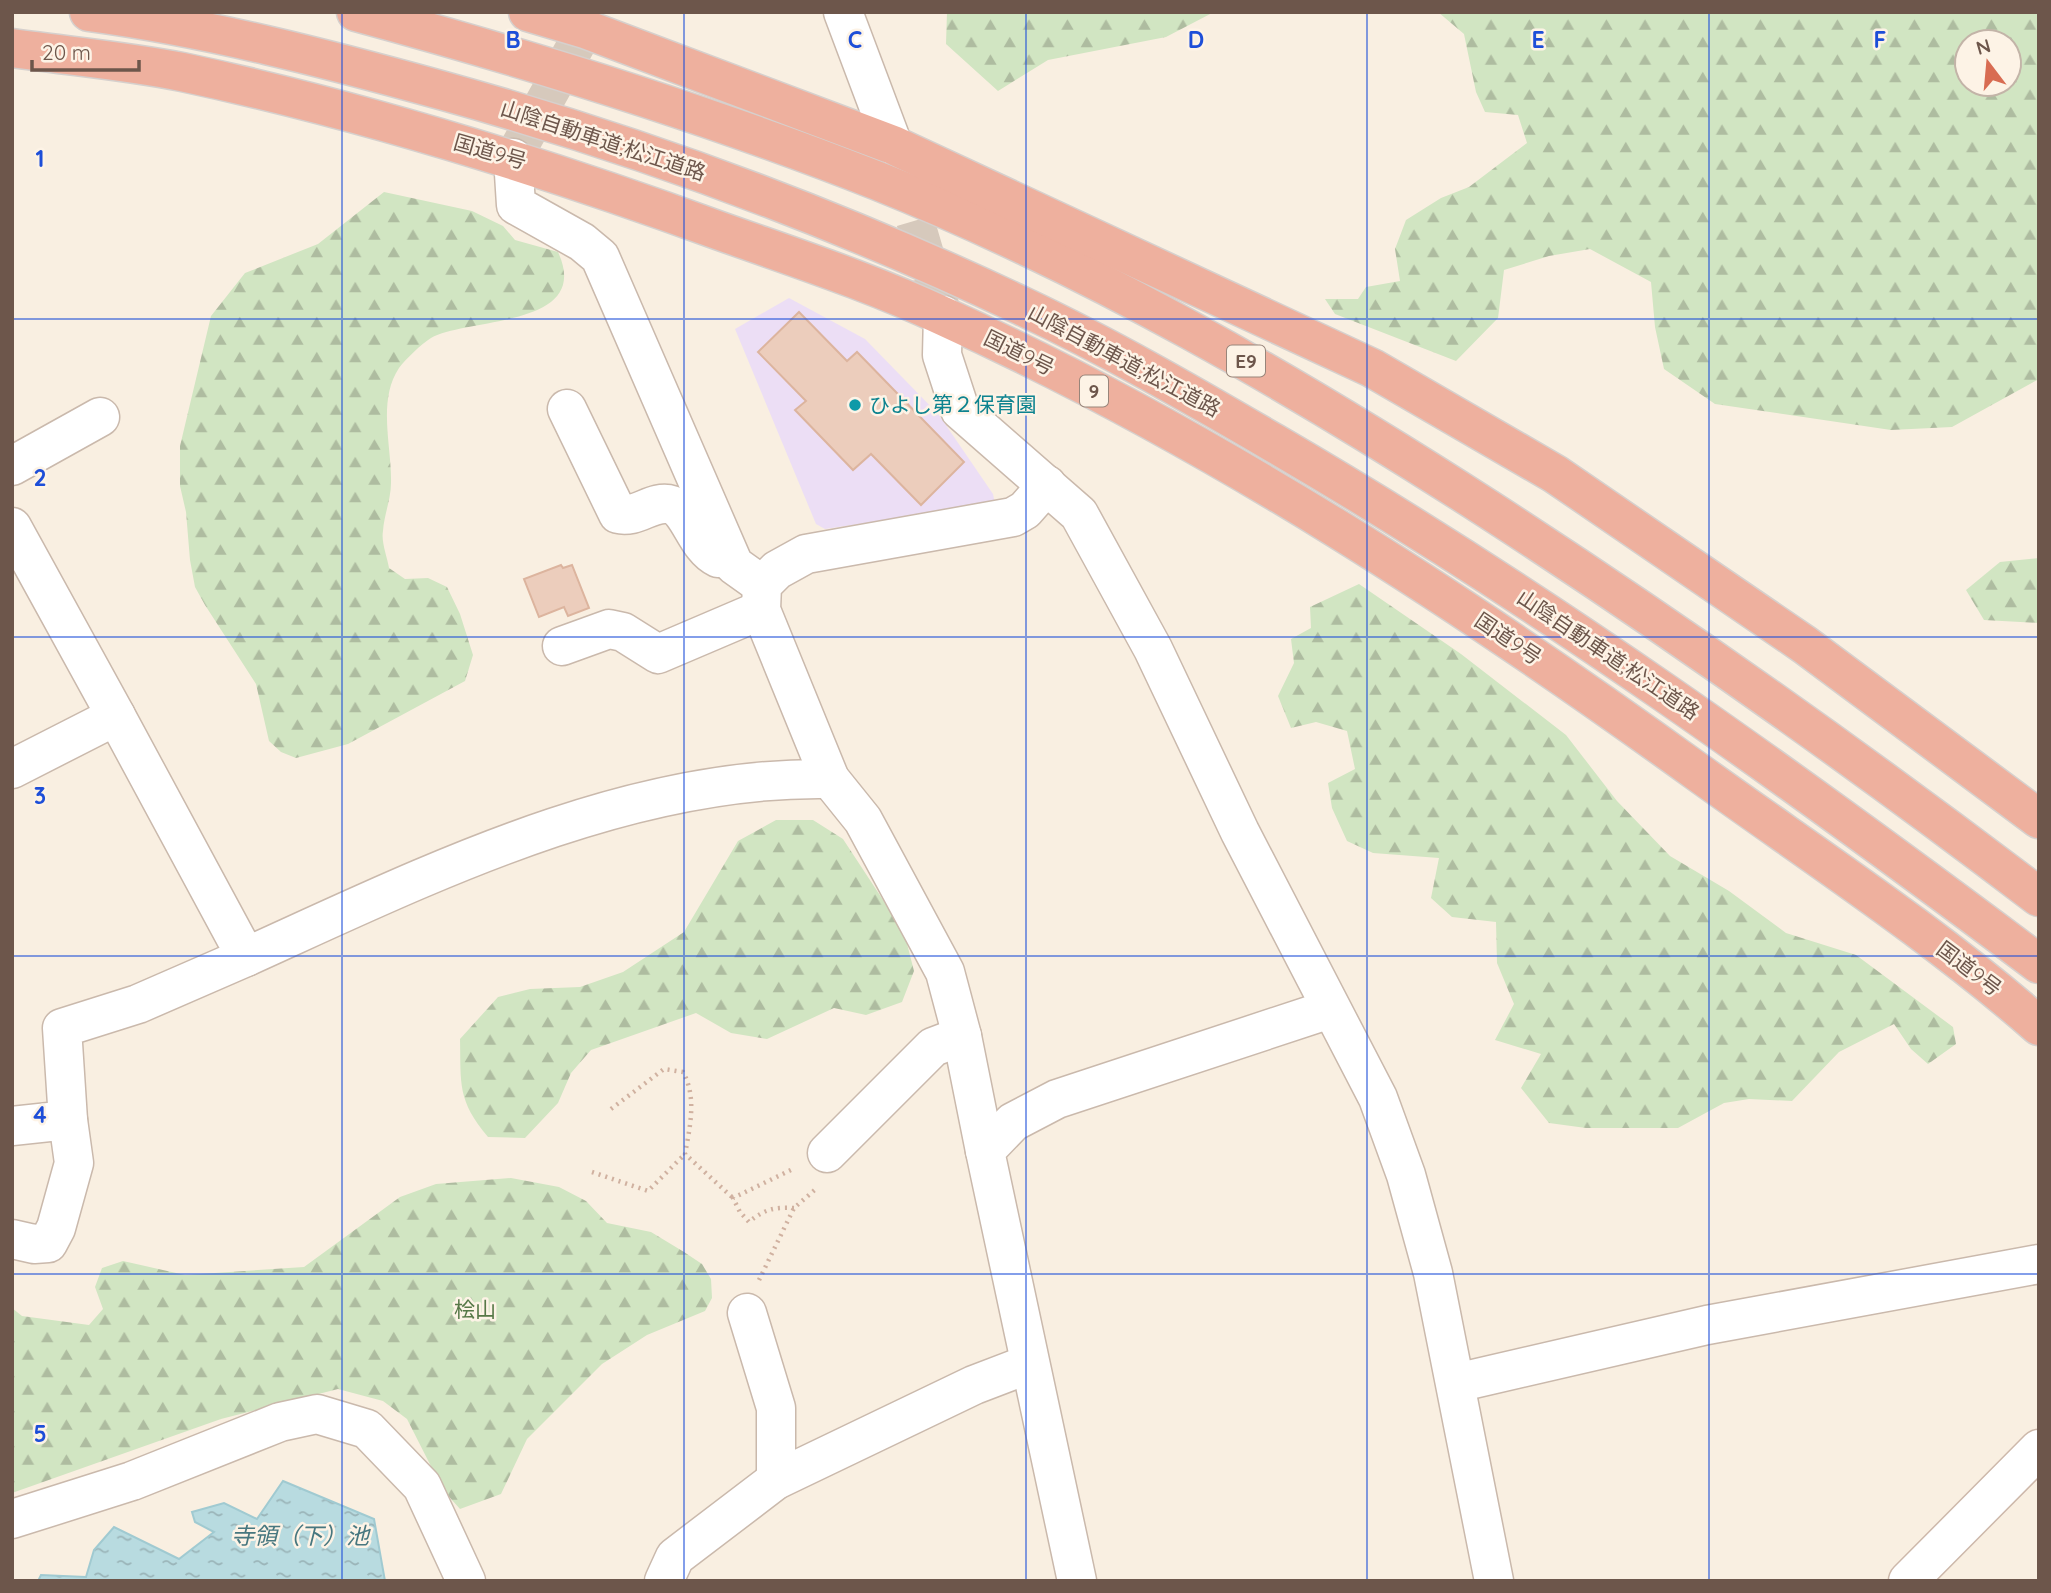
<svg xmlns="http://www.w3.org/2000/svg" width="2051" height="1593" viewBox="0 0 2051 1593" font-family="Quicksand,'Noto Sans JP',sans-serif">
<defs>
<pattern id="forest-firs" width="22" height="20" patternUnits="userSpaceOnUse" patternTransform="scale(1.75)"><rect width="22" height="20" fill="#d1e5c2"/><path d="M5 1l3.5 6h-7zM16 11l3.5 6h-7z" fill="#aebca0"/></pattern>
<pattern id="water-ripples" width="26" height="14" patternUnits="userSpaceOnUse" patternTransform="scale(1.75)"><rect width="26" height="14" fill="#b8dbe0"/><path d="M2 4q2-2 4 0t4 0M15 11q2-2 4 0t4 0" fill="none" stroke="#9ab4b8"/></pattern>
</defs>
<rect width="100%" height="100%" fill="#f9efe1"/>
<path fill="#ecdef5" d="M789,298L865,339L939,415L993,494L995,504L825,529L816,524L735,329Z"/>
<g fill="url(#forest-firs)" fill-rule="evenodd">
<path d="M947,12H1214L1166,37L1048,60L998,91L946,44Z"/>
<path d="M1438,12H2039V379L1952,427L1891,430L1715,404L1664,369L1655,327L1651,282L1590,249L1549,256L1504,270L1498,318L1456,361L1335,314L1325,299H1358L1366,287L1400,281L1395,249L1406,220L1441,198L1469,187L1527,143L1518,115L1485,112L1476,92L1464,34ZM2009,42V84H1967V42Z"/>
<path d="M384,192L472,211L503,226L515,240L558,252C593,328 469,317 431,338C421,344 406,359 399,368C377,401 392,447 391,483C391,499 384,515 383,531C381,542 387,556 389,568L405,579L428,578L447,587L460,614L473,655L465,681L348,744L296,758L281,752L269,741L256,684L205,605L195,587L190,560L186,512L180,486V446L211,316L245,273L318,244Z"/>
<path d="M2039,558V623L1984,620L1966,590L2000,562Z"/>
<path d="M1359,584L1461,654L1566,735L1617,801L1670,856L1729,891L1786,933L1856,955L1953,1027L1956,1044L1928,1064L1911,1049L1894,1024L1839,1052L1792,1101L1749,1099L1724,1103L1678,1128H1586L1549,1123L1521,1088L1541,1054L1495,1040L1514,1004L1497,963L1496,922L1452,917L1431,898L1439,858L1373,853L1347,841L1332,808L1328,783L1355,769L1347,731L1316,722L1291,728L1278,696L1294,663L1291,639L1311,628L1310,607Z"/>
<path d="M776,820H813L843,839L904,932L914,971L902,1002L866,1015L834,1008L767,1039L731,1033L696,1013L591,1050L571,1073L558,1103L525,1138L488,1137C457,1100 461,1084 460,1039L498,997L530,989L580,987L623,972L684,932L738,841Z"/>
<path d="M511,1178L559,1187L586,1201L607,1223L651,1232L684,1252L702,1264L711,1279L712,1298L705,1311L647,1335L602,1364L527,1439L501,1494L460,1509L443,1490L407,1419L383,1401L338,1389L221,1419L12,1493V1308L22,1316L89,1325L103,1309L95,1287L102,1268L123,1261L185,1275L304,1267L400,1197L436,1184Z"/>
</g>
<path fill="url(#water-ripples)" stroke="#a0cad1" stroke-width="2" d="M283,1481L374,1519L385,1581H38L41,1575L86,1577L94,1550L114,1527L179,1559L214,1532L195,1522L192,1512L224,1503L257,1519Z"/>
<g fill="#eccdbc" stroke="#dcb49e" stroke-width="2">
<path d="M799,312L847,361L857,352L964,462L921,505L871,454L853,470L795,410L806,401L758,352Z"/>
<path d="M561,565L563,568L572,565L589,608L568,616L564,607L539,617L524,579Z"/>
</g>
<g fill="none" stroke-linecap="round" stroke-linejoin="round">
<g stroke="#d6c9bc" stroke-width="38" stroke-dasharray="38 19" stroke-linecap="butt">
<path d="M513,158L585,29"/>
<path d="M899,166L943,315"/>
</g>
<defs>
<g id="street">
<path d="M843,12L893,145"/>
<path d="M513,158L516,205L582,242L600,257L734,565L762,585"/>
<path d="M943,315L942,355L960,410L1079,514L1153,649L1240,832L1378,1098L1406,1175L1433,1273L1494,1581"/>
<path d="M567,409L618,514C637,519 653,499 672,505C689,510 696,548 718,558"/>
<path d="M12,466L100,417"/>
<path d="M12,527L116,716L12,769"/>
<path d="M562,646L609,629L623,632L658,654L761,610"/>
<path d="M246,957C427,875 627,775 830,779"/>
<path d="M12,1126L68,1120"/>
<path d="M985,1151L962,1036L945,972L863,820L830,779L761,610L762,585L777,570L806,554L1013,517L1025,510L1047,485"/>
<path d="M827,1153L933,1047L962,1036"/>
<path d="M12,1239L34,1244L48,1243L56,1228L74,1163L68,1120L62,1028L138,1004L246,957L116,716"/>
<path d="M747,1313L776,1408V1480"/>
<path d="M1456,1383L1707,1325L2039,1264"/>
<path d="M12,1519L132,1481L280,1422L317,1414L367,1429L422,1486L466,1581"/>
<path d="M664,1581L675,1557L776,1480L974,1385L1029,1364"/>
<path d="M1077,1581L985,1151L1013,1122L1057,1099L1330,1009"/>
</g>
<path id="secondary" d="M1908,1581L2039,1449"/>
<g id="highway">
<path d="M89,12C209,28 328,59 444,91C642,146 836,218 1022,306C1109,347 1192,395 1274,443C1541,598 1792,779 2039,964"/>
<path d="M356,12C533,60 708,114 878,181C1092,267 1294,384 1488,509C1677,631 1860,761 2039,897"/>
<path d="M528,12L585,29L893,145L1372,368L1555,474L1805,645L2039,819"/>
<path d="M12,48C69,56 127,61 182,72C366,111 545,167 720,231C796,258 873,283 945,317C1213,439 1461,601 1699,773C1813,855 1933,933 2039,1026"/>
</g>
</defs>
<use href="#street" stroke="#cab9ac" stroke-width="41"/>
<use href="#secondary" stroke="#cdb8aa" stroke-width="41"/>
<use href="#highway" stroke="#d6d0cd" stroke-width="41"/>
<g stroke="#d0b1a0" stroke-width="4.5" stroke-dasharray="2 5" stroke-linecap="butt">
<path d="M611,1109L664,1069L683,1072C697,1097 690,1127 685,1154L733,1198"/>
<path d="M592,1172L648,1191L685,1154"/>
<path d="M794,1208C774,1207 765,1209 749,1222L740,1212L733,1198L795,1168"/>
<path d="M759,1280L794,1208L817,1188"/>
</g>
<use href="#street" stroke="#fff" stroke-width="38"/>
<use href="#secondary" stroke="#fff" stroke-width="38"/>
<use href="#highway" stroke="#eeb09e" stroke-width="38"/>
</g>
<path fill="none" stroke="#1d4ed8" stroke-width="2" stroke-opacity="0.55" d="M342,12V1581M684,12V1581M1026,12V1581M1367,12V1581M1709,12V1581M12,319H2039M12,637H2039M12,956H2039M12,1274H2039"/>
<circle fill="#0f9aa8" stroke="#fdf3e6" stroke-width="2.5" cx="855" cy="405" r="7"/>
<g text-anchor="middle" stroke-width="5" stroke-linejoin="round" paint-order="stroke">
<g fill="#fdf3e6" stroke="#98857a" stroke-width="2">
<rect x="1227" y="345.5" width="38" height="31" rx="5"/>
<rect x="1080" y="375.5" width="28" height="31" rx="5"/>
</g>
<g font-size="19" font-weight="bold" fill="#6d564b">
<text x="1246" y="368">E9</text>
<text x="1094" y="398">9</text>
</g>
<g font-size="21" fill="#6d564b" stroke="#fdf3e6">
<text transform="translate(603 141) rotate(18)" y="7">山陰自動車道;松江道路</text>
<text transform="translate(490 152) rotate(16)" y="7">国道9号</text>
<text transform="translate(1019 353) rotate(26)" y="7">国道9号</text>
<text transform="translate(1124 361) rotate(28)" y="7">山陰自動車道;松江道路</text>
<text transform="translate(1508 639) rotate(34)" y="7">国道9号</text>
<text transform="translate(1608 655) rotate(34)" y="7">山陰自動車道;松江道路</text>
<text transform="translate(1969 969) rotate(37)" y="7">国道9号</text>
</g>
<g font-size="21" fill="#0d838f" stroke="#fdf3e6" text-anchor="start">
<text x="869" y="412">ひよし第２保育園</text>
</g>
<g font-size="21" fill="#577847" stroke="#fdf3e6">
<text x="475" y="1317">桧山</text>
</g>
<g font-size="23" font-style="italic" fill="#47777f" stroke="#fdf3e6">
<text x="300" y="1544">寺領（下）池</text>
</g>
</g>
<g font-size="23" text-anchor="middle" font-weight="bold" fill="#1d4ed8" stroke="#fdf3e6" stroke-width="5" stroke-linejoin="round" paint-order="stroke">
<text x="513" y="48">B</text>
<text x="855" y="48">C</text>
<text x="1196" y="48">D</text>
<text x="1538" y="48">E</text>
<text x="1880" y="48">F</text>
<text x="40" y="167">1</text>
<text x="40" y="486">2</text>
<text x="40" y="804">3</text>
<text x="40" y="1123">4</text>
<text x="40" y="1442">5</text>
</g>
<rect width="2051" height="1593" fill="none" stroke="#6d564b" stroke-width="28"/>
<g transform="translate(1988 63) rotate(344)"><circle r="33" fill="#fdf3e6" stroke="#c3b4a8" stroke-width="2"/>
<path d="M0-5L12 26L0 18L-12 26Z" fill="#d86c52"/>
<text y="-10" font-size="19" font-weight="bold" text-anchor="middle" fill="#6d564b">N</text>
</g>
<path d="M32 60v10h107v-10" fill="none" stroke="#6d564b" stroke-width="3.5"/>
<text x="42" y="60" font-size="21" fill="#6d564b" stroke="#fdf3e6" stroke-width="5" paint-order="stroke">20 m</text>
</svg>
